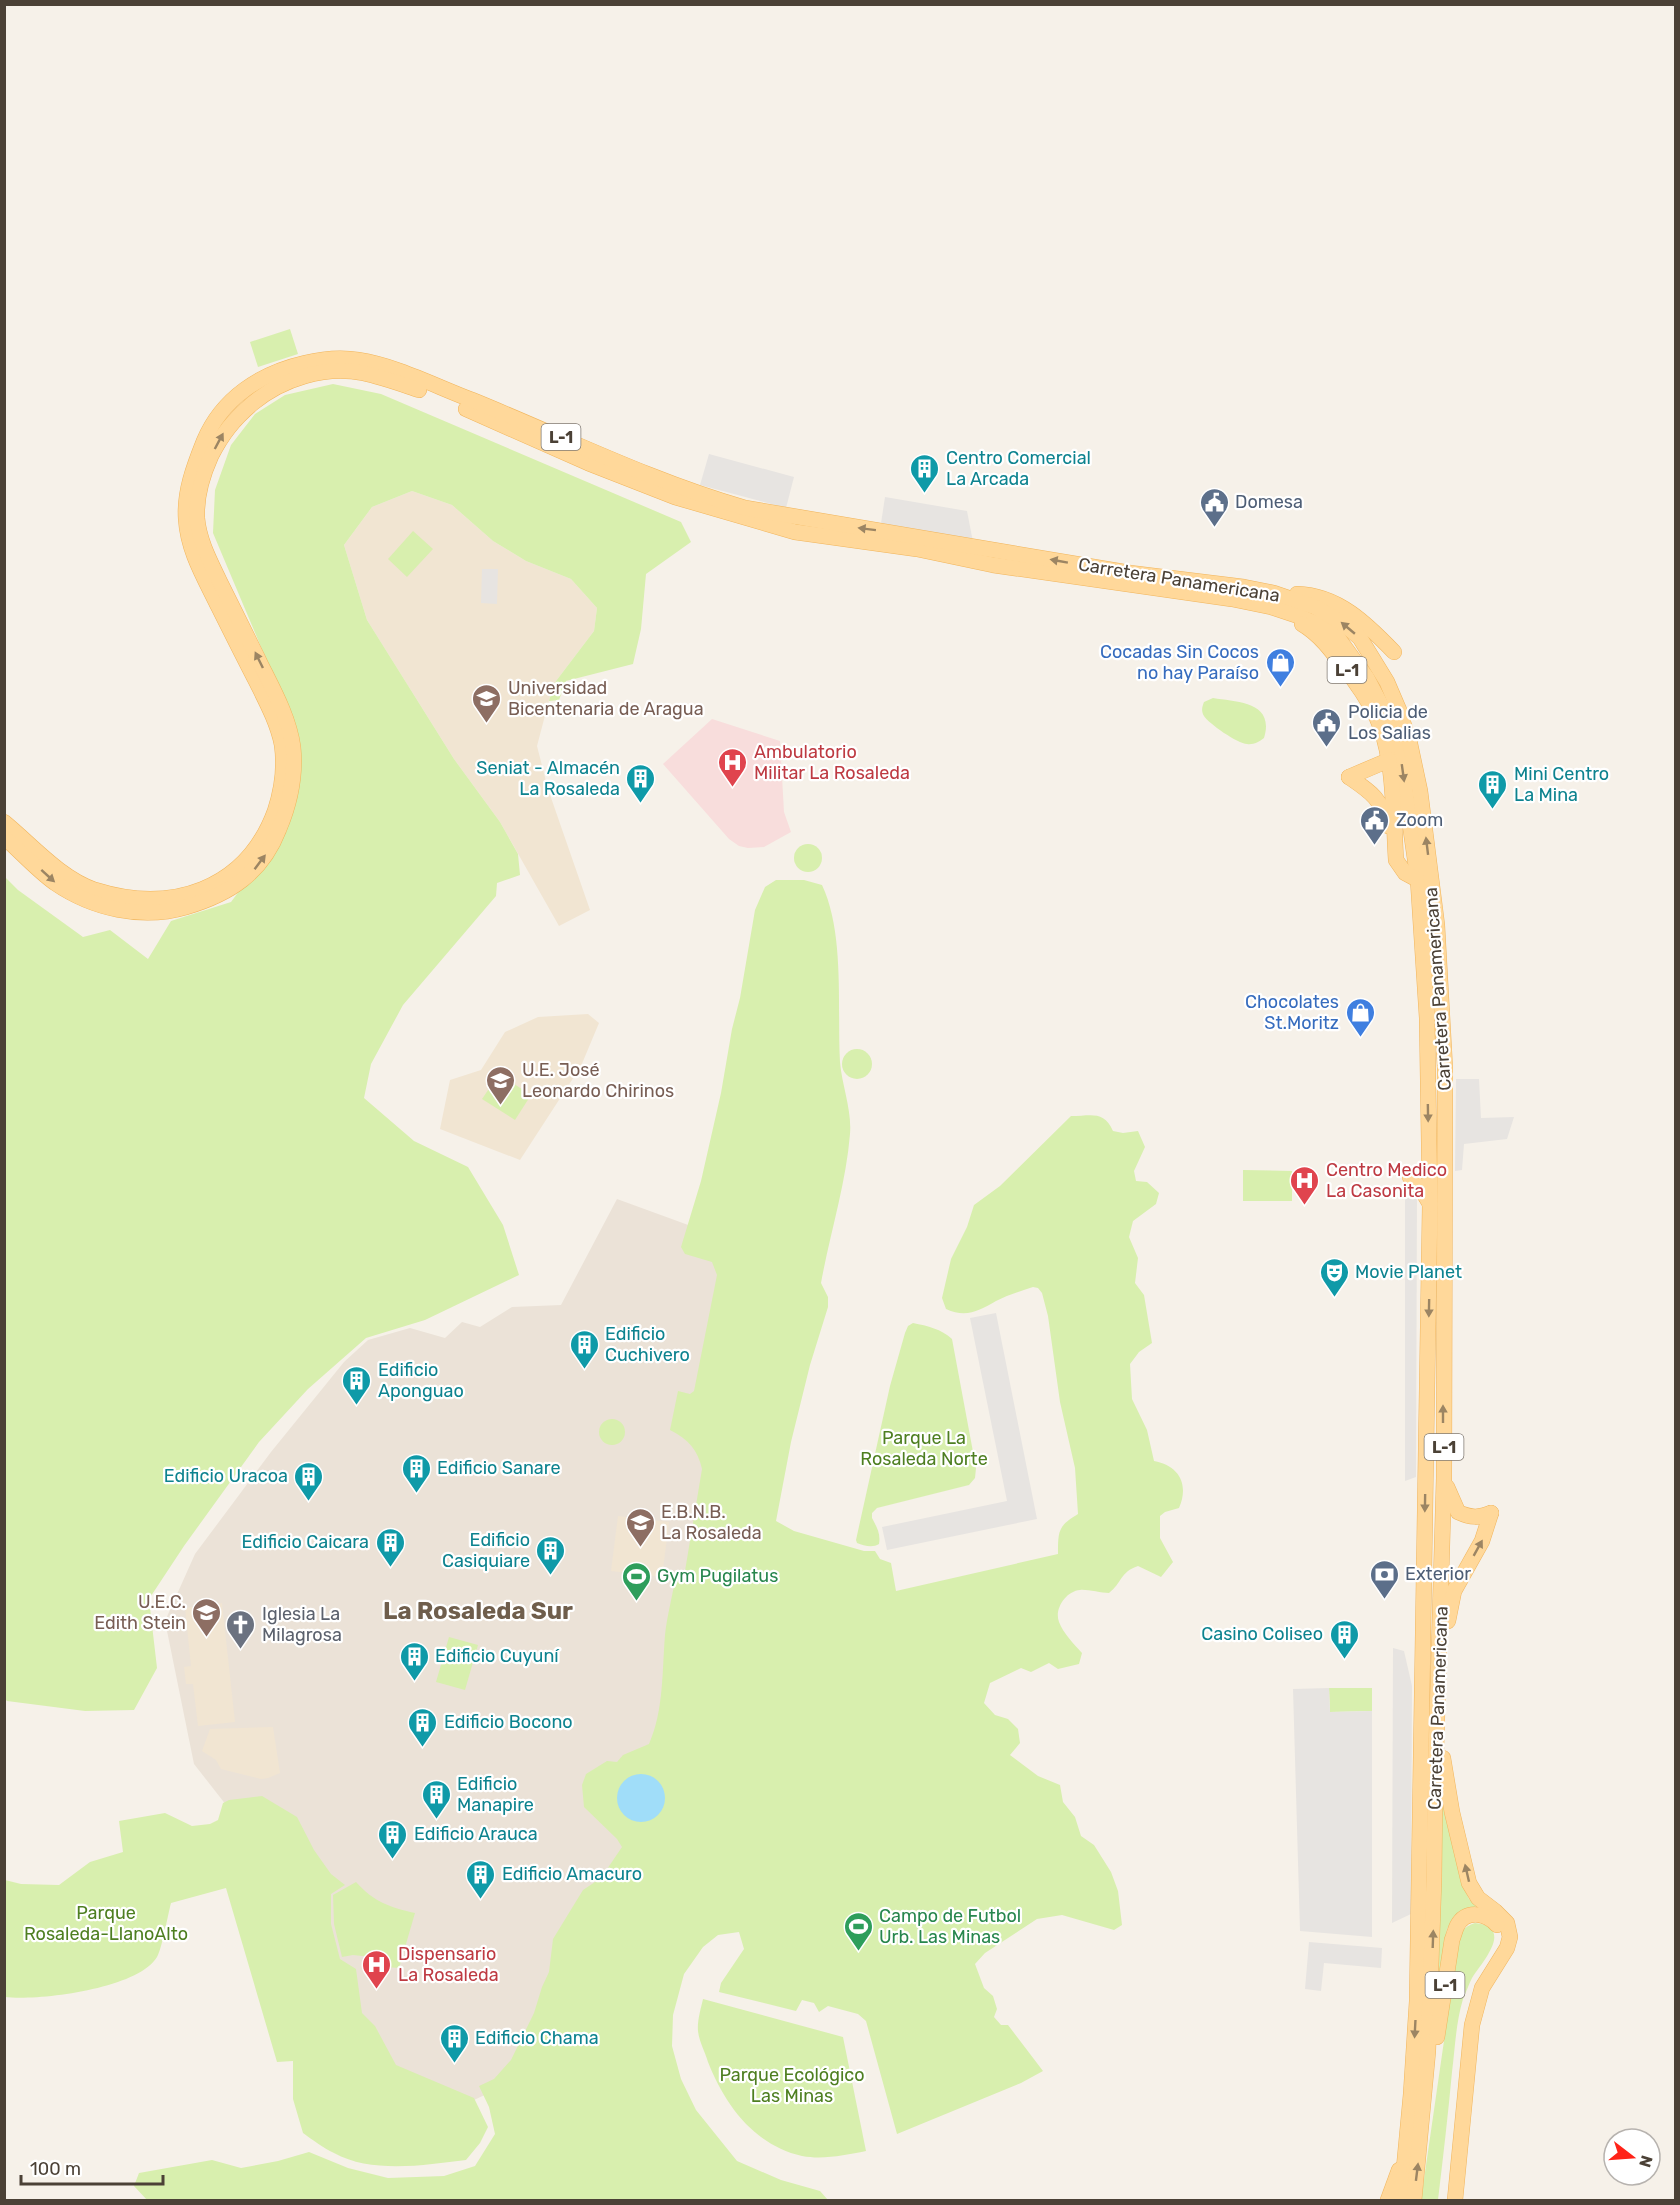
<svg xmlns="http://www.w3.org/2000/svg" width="1680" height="2205" viewBox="0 0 1680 2205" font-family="Rubik,sans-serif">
<rect width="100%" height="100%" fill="#f6f1e9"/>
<path fill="#ebe2d7" d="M617,1199L743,1245L727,1755L540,2069L438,2117L351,2049L241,1824L194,1764L165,1621L195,1554L271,1452L344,1362L368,1340L410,1328L445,1338L462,1322L480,1327L512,1307L561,1305Z"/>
<g fill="#f1e5d2">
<path d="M412,491L452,505L493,541L526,561L571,579L597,608L594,631L553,685L537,746L548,789L590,910L559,926L500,822L454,759L367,620L344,545L372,507Z"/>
<path d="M588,1014L599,1023L581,1066L520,1160L440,1129L450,1080L481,1070L505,1032L538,1017Z"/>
<path d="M618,1516L669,1522L662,1577L611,1571Z"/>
<path d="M222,1603L235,1722L198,1726L193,1684H186L184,1667L191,1666L185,1608Z"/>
<path d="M273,1727L280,1773L268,1778L261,1779L221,1769L216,1760L202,1751L210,1729Z"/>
</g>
<path fill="#f8dddc" d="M712,719L780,741L784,812L791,832L764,847L748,848L739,846L729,839L663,764Z"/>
<g fill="#d8efae">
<path d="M290,329L298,354L258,367L250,342Z"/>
<path d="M333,384L381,394L681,522L691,542L646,574L641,629L633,664L566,681L559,700L549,701L553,685L594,631L597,608L571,579L526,561L493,541L452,505L412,491L372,507L344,545L367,620L454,759L500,822L518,854L520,875L497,883L496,896L403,1005L371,1064L364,1098L414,1141L468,1167L503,1225L519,1275L425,1320L366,1338L308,1389L259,1442L184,1546L149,1599L157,1668L134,1710L85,1711L7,1701L5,1699L4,876L18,890L83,937L110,930L148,959L171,921L231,902L280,836L295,786L264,654L213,533L215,490L231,445L255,414L285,395Z"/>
<path d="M413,531L433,549L407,577L388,559Z"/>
<path d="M1213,698C1238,702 1275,702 1264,738C1259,742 1253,745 1247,744C1238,744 1208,723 1204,716C1201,711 1202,707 1204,702Z"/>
<circle cx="808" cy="858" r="14"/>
<path d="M776,880H804L822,885C845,934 837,1008 840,1062C842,1086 852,1110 850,1134C846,1184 830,1233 821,1283L828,1297V1307L810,1365L791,1442L776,1521L794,1531L864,1551H875L880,1559L891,1563L896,1591L1058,1554C1058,1531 1058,1526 1078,1514L1075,1468L1060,1402L1048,1316L1042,1293L1038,1288L1033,1287C1021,1291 1008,1295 996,1301C979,1311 966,1318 946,1309L942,1298L951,1259L967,1227L974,1205L1000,1186L1071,1116C1091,1116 1104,1110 1113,1131L1123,1133L1138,1131L1145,1147L1134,1171L1136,1181L1147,1182L1159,1193L1156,1204L1133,1221L1129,1237L1138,1258L1135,1283L1144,1295L1152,1343L1139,1352L1130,1364L1132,1399L1147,1430L1154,1461C1180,1466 1189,1485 1179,1508L1165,1512L1160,1516V1538L1173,1562L1161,1577L1138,1566C1120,1572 1122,1583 1109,1593C1101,1593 1086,1589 1080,1590C1066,1591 1054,1609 1059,1622C1063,1633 1074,1644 1082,1653L1079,1664L1058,1669L1049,1663L1031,1672L1021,1668L990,1683L984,1703L995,1715L1008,1719L1018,1729L1020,1743L1010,1755L1038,1776L1060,1785L1063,1802L1075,1817L1081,1836L1094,1845L1111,1872L1118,1891L1122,1925L1114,1930L1062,1915L1037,1919L985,1953L975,1964L984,1988L993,1996L997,2009L994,2017L1001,2025H1008L1043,2071L1021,2083L897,2134L866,2021L858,2014L828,2006L819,2012L814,2003L802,2000L796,2011L719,1992L721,1983L744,1949L739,1932L718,1935L703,1947L684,1974L673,2015L672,2046L681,2079L696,2110L737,2161L781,2180L820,2191L828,2200H147L134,2186L139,2173L212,2160L241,2168L278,2161L309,2152L348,2168L388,2178L444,2176L475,2166L495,2134L489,2107L479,2086L494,2079L511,2060L534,2013L542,1987L549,1972L553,1939L583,1890L601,1878L622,1847L617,1839L584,1807L582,1785L586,1774L607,1761L617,1762L623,1755L649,1744C664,1710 662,1671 665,1635C667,1616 672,1598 675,1580L682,1577L685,1571L702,1469C698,1450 688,1439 670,1430L678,1391L690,1394L694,1391L717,1275L712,1262L685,1254L681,1247L701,1181L721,1093L732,1029L740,998L755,910L765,887Z"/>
<circle cx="857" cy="1064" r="15"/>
<path d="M499,1074L531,1095L515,1120L482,1099Z"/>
<path d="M1243,1170L1292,1171V1201H1243Z"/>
<path d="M913,1323C928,1326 941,1329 952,1339L976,1468L975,1478L969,1485L877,1508L872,1513V1518C876,1526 881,1533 879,1544C873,1548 864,1546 857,1543L856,1540L890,1386L905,1333L908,1326Z"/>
<circle cx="612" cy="1432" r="13"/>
<path d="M449,1637L478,1645L465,1690L436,1682Z"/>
<path d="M1329,1688H1372V1711L1330,1712Z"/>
<path d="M1440,1776L1462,1884L1469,1899L1478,1906C1461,1910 1456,1913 1447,1929L1434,2015Z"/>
<path d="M262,1796L297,1817L314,1850L331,1874L345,1885L331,1894V1924L340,1959L356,1969L362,2013L375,2026L396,2065L474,2098L488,2127L480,2143L466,2160C425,2165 372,2174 334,2153C323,2148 313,2140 303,2133L293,2099V2061L277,2062L226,1888L171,1903C168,1914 162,1949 157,1957C138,1989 38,2001 5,1997V1880L21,1884L59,1885L90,1862L123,1852L119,1821L165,1813L192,1826L210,1824L218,1820L223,1803L229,1800Z"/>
<path d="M356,1882C374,1902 389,1907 415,1913L399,1968L371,1966L372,1957L353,1955L342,1957L334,1924L333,1895Z"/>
<path d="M1475,1923C1515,1927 1482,1962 1472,1978C1469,1984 1466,1992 1463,1999C1456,2022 1455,2048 1452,2072C1448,2115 1443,2158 1438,2200H1421L1458,1944C1461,1932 1463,1927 1475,1923Z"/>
<path d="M703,1999L843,2037L866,2151C846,2155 823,2160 802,2156C754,2145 725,2105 708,2062C705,2052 699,2041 698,2031C697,2021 701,2008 703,1999Z"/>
</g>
<g fill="#e7e4e1">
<path d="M709,454L794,477L786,508L700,485Z"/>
<path d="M885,497L967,511L973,542L880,530Z"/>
<path d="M482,569H498L497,604L481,603Z"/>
<path d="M1456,1079H1479L1481,1118L1514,1117L1507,1139L1464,1144L1462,1170L1455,1171Z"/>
<path d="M1405,1189L1417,1197L1416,1477L1405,1481Z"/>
<path d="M996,1313L1037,1519L887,1550L882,1527L1007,1501L970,1318Z"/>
<path d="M1393,1648L1404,1651L1412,1686L1411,1914L1392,1923Z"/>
<path d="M1329,1688L1330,1712L1372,1711V1937L1300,1931L1293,1689Z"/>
<path d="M1309,1942L1382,1948L1381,1968L1324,1963L1321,1991L1305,1989Z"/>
</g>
<circle fill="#a0ddf9" cx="641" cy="1798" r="24"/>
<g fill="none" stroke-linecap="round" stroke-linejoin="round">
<defs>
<g id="major">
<path d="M466,409L588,463L675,497L795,532L917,549L993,565L1232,599L1271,607L1301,617L1326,628L1338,638L1367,678L1390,722L1400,754L1418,880L1427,1018L1430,1205L1417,2001L1411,2094L1401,2200"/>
<path d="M1297,594C1338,595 1367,624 1394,652"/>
<path d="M1302,624C1319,634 1331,650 1343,666C1355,681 1367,698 1376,716C1395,756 1393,816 1396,860L1405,873L1418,880"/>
<path d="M1349,777C1371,792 1382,799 1388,826"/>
<path d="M1349,777L1389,760"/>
<path d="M4,822C32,845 60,878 95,890C171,914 246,890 275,811C282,790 285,767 282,745C278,724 267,703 257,683C244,658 231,632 218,606C204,577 188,551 186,519C184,492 194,466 204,441C222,398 261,373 305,363C322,359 341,357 358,360C397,366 435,386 472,400C563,437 651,481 745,508L1130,573L1244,587L1274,593L1315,607L1341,622L1360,638L1387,682L1399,710L1410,744L1420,791L1437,925L1445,1068L1444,1478L1435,1787L1434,1878L1428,2051L1414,2200"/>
<path d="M4,837C21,852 37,870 55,883C93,909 142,920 186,907C230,894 262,873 279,829C290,803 296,776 293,747C289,718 274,691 261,665C248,638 234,610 220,582C210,561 199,541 197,518C196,496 202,476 211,456C222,434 234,419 253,403C282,379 325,365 363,373C382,377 401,384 419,390"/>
<path d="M1410,1177L1421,1189L1430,1204"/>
<path d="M1447,1487L1458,1512C1471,1518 1479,1518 1491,1513"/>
<path d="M1448,1621L1454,1591L1482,1541L1491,1513"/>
<path d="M1443,1758L1452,1812L1469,1883L1478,1898L1495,1911L1507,1923L1510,1937L1507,1948L1482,1988L1472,2025L1455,2200"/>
<path d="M1437,2037L1452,1940C1454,1935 1455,1930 1457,1926C1466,1909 1486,1913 1497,1925"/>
<path d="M1388,2200L1399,2170"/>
</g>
</defs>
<use href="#major" stroke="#f1b55c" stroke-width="16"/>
<use href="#major" stroke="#ffd89a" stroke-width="15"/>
</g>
<defs><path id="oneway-solid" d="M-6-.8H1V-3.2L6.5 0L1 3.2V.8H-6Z" transform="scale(1.5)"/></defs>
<g fill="#9c8563">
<use href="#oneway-solid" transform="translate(219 441) rotate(-62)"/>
<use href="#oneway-solid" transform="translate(867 529) rotate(-173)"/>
<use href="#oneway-solid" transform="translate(1059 561) rotate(-170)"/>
<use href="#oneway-solid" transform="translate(1348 628) rotate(-140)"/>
<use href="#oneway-solid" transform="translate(259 660) rotate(-116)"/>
<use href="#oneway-solid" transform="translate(1403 773) rotate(82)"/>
<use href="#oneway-solid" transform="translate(1427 846) rotate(-97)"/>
<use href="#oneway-solid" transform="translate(260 862) rotate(-53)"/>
<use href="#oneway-solid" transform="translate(48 876) rotate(42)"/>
<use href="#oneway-solid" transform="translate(1428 1113) rotate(89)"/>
<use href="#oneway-solid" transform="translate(1429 1308) rotate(91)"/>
<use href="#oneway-solid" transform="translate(1443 1414) rotate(-90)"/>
<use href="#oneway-solid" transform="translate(1425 1503) rotate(91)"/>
<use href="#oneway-solid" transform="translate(1478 1548) rotate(-61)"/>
<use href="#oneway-solid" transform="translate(1467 1873) rotate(-103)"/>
<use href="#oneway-solid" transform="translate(1433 1939) rotate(-88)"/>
<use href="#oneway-solid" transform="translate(1415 2029) rotate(93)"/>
<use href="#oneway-solid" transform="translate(1417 2172) rotate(-83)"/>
</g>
<defs>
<symbol id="building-pin" viewBox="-11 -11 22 30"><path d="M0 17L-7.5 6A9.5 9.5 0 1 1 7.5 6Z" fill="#0f9aa8" stroke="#fff"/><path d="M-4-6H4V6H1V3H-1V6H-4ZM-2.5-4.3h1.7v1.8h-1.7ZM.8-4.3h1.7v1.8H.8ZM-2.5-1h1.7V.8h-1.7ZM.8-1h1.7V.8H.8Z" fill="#fff"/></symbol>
<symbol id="civic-pin" viewBox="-11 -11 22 30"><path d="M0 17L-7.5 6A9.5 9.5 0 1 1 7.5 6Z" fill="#5c6f8a" stroke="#fff"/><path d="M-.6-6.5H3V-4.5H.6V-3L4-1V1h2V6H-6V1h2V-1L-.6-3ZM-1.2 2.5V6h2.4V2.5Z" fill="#fff"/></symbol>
<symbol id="shop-pin" viewBox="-11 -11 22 30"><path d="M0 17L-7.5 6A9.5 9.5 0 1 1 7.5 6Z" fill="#3f7fe0" stroke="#fff"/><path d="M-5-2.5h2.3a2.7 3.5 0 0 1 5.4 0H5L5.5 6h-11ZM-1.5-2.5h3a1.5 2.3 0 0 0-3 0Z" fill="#fff"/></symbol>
<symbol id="university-pin" viewBox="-11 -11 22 30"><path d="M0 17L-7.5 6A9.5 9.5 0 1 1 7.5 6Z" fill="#8d6e63" stroke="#fff"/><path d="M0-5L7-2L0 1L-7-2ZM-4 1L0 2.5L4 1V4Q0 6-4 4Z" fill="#fff"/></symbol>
<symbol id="hospital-pin" viewBox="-11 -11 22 30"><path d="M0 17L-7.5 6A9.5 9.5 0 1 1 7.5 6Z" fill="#e0444e" stroke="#fff"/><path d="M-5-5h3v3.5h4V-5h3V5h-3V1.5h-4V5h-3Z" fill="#fff"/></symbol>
<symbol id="school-pin" viewBox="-11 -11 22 30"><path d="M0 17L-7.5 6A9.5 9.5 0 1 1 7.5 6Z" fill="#8d6e63" stroke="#fff"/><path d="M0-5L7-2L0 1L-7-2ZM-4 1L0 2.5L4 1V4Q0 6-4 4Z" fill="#fff"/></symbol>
<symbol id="theatre-pin" viewBox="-11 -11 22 30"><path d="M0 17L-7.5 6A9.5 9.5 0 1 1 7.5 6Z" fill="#0f9aa8" stroke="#fff"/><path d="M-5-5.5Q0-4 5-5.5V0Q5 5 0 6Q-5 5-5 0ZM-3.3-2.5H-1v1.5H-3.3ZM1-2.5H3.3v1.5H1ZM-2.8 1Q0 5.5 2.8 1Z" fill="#fff"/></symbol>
<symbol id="bank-pin" viewBox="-11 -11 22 30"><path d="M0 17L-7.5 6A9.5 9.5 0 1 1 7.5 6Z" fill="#5c6f8a" stroke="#fff"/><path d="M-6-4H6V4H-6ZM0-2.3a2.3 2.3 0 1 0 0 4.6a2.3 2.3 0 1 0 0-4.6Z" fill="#fff"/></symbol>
<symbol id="stadium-pin" viewBox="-11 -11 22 30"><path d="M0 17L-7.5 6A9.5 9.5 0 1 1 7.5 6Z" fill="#2e9e5b" stroke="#fff"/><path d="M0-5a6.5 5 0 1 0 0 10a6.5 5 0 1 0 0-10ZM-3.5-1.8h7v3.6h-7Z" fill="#fff"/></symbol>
<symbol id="church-pin" viewBox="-11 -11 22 30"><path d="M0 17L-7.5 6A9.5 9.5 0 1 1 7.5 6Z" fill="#6b7280" stroke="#fff"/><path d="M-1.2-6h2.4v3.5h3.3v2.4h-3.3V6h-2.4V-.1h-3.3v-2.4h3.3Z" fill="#fff"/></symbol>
</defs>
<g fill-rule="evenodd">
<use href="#building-pin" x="908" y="452" width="33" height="45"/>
<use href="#civic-pin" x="1198" y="486" width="33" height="45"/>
<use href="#shop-pin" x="1264" y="646" width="33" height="45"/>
<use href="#university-pin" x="470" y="682" width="33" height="45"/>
<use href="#civic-pin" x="1310" y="706" width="33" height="45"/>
<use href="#hospital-pin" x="716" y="746" width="33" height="45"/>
<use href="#building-pin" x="624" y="762" width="33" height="45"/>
<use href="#building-pin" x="1476" y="768" width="33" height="45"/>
<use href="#civic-pin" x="1358" y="804" width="33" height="45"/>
<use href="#shop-pin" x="1344" y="996" width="33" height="45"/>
<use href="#school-pin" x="484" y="1064" width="33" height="45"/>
<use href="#hospital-pin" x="1288" y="1164" width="33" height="45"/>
<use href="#theatre-pin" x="1318" y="1256" width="33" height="45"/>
<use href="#building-pin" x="568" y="1328" width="33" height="45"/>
<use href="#building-pin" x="340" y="1364" width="33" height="45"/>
<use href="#building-pin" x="400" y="1452" width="33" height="45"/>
<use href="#building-pin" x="292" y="1460" width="33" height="45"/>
<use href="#school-pin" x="624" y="1506" width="33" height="45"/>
<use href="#building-pin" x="374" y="1526" width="33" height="45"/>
<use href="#building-pin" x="534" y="1534" width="33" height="45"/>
<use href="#bank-pin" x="1368" y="1558" width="33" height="45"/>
<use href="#stadium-pin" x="620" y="1560" width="33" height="45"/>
<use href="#school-pin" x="190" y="1596" width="33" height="45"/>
<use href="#church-pin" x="224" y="1608" width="33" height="45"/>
<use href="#building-pin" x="1328" y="1618" width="33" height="45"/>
<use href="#building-pin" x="398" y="1640" width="33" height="45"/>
<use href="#building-pin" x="406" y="1706" width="33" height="45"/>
<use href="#building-pin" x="420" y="1778" width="33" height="45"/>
<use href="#building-pin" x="376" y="1818" width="33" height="45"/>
<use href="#building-pin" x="464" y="1858" width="33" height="45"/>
<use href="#stadium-pin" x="842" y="1910" width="33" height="45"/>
<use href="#hospital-pin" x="360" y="1948" width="33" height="45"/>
<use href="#building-pin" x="438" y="2022" width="33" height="45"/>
</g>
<g text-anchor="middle" stroke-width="4.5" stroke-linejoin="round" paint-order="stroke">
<g fill="#fff" stroke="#817a72" stroke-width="1.5">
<rect x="541.5" y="424" width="39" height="26" rx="4.5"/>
<rect x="1327.5" y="657" width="39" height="26" rx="4.5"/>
<rect x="1424.5" y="1434" width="39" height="26" rx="4.5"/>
<rect x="1425.5" y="1972" width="39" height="26" rx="4.5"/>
</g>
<g font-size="16" font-weight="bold" fill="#4b4136">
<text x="561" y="443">L-1</text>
<text x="1347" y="676">L-1</text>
<text x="1444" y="1453">L-1</text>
<text x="1445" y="1991">L-1</text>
</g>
<g font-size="18" fill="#0d838f" stroke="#fff" text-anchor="start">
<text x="946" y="464">Centro Comercial<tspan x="946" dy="21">La Arcada</tspan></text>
<text x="620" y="774" text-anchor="end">Seniat - Almacén<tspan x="620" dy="21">La Rosaleda</tspan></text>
<text x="1514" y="780">Mini Centro<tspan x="1514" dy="21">La Mina</tspan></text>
<text x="1355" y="1278">Movie Planet</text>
<text x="605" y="1340">Edificio<tspan x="605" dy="21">Cuchivero</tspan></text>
<text x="378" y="1376">Edificio<tspan x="378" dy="21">Aponguao</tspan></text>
<text x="437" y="1474">Edificio Sanare</text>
<text x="288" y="1482" text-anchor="end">Edificio Uracoa</text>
<text x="530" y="1546" text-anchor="end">Edificio<tspan x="530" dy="21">Casiquiare</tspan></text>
<text x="369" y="1548" text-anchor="end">Edificio Caicara</text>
<text x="1323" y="1640" text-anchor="end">Casino Coliseo</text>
<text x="435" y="1662">Edificio Cuyuní</text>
<text x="444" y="1728">Edificio Bocono</text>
<text x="457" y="1790">Edificio<tspan x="457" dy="21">Manapire</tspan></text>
<text x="414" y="1840">Edificio Arauca</text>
<text x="502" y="1880">Edificio Amacuro</text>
<text x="475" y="2044">Edificio Chama</text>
</g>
<g font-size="18" fill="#4e5e75" stroke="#fff" text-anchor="start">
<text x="1235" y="508">Domesa</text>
<text x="1348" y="718">Policia de<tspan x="1348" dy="21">Los Salias</tspan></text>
<text x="1396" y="826">Zoom</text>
<text x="1405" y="1580">Exterior</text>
</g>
<g font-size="18" fill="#4b4136" stroke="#fff">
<text transform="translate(1179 580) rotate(9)" y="6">Carretera Panamericana</text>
<text transform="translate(1438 989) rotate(-94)" y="6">Carretera Panamericana</text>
<text transform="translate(1438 1708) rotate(-88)" y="6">Carretera Panamericana</text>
</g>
<g font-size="18" fill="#366cbe" stroke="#fff" text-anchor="end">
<text x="1259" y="658">Cocadas Sin Cocos<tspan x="1259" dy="21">no hay Paraíso</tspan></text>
<text x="1339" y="1008">Chocolates<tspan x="1339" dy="21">St.Moritz</tspan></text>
</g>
<g font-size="18" fill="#785e54" stroke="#fff" text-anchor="start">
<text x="508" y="694">Universidad<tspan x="508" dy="21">Bicentenaria de Aragua</tspan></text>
<text x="522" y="1076">U.E. José<tspan x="522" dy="21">Leonardo Chirinos</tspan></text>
<text x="661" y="1518">E.B.N.B.<tspan x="661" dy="21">La Rosaleda</tspan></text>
<text x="186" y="1608" text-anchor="end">U.E.C.<tspan x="186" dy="21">Edith Stein</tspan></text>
</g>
<g font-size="18" fill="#be3a42" stroke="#fff" text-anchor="start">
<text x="754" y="758">Ambulatorio<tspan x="754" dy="21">Militar La Rosaleda</tspan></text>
<text x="1326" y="1176">Centro Medico<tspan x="1326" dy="21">La Casonita</tspan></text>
<text x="398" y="1960">Dispensario<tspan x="398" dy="21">La Rosaleda</tspan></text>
</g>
<g font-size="18" fill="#4e7f21" stroke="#fff">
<text x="924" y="1444">Parque La<tspan x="924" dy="21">Rosaleda Norte</tspan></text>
<text x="106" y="1919">Parque<tspan x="106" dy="21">Rosaleda-LlanoAlto</tspan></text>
<text x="792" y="2081">Parque Ecológico<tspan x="792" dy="21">Las Minas</tspan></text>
</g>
<g font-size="18" fill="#27864d" stroke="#fff" text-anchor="start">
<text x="657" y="1582">Gym Pugilatus</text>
<text x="879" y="1922">Campo de Futbol<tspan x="879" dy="21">Urb. Las Minas</tspan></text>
</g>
<g font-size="18" fill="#5b616d" stroke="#fff" text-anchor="start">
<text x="262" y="1620">Iglesia La<tspan x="262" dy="21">Milagrosa</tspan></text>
</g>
<g font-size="24" font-weight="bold" fill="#6f5e4c" stroke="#fff">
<text x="478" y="1619">La Rosaleda Sur</text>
</g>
</g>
<rect width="1680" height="2205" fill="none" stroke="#4b4136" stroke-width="12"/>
<g transform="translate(1632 2157) rotate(107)"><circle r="28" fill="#ffffff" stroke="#b7b3af" stroke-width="1.5"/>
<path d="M0-4.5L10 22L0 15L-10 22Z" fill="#ff2318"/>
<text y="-9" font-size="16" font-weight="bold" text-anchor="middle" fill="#4b4136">N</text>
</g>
<path d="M21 2175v9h142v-9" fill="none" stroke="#4b4136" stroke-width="3"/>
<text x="30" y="2175" font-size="18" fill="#4b4136" stroke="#ffffff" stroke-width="4.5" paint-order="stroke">100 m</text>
</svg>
